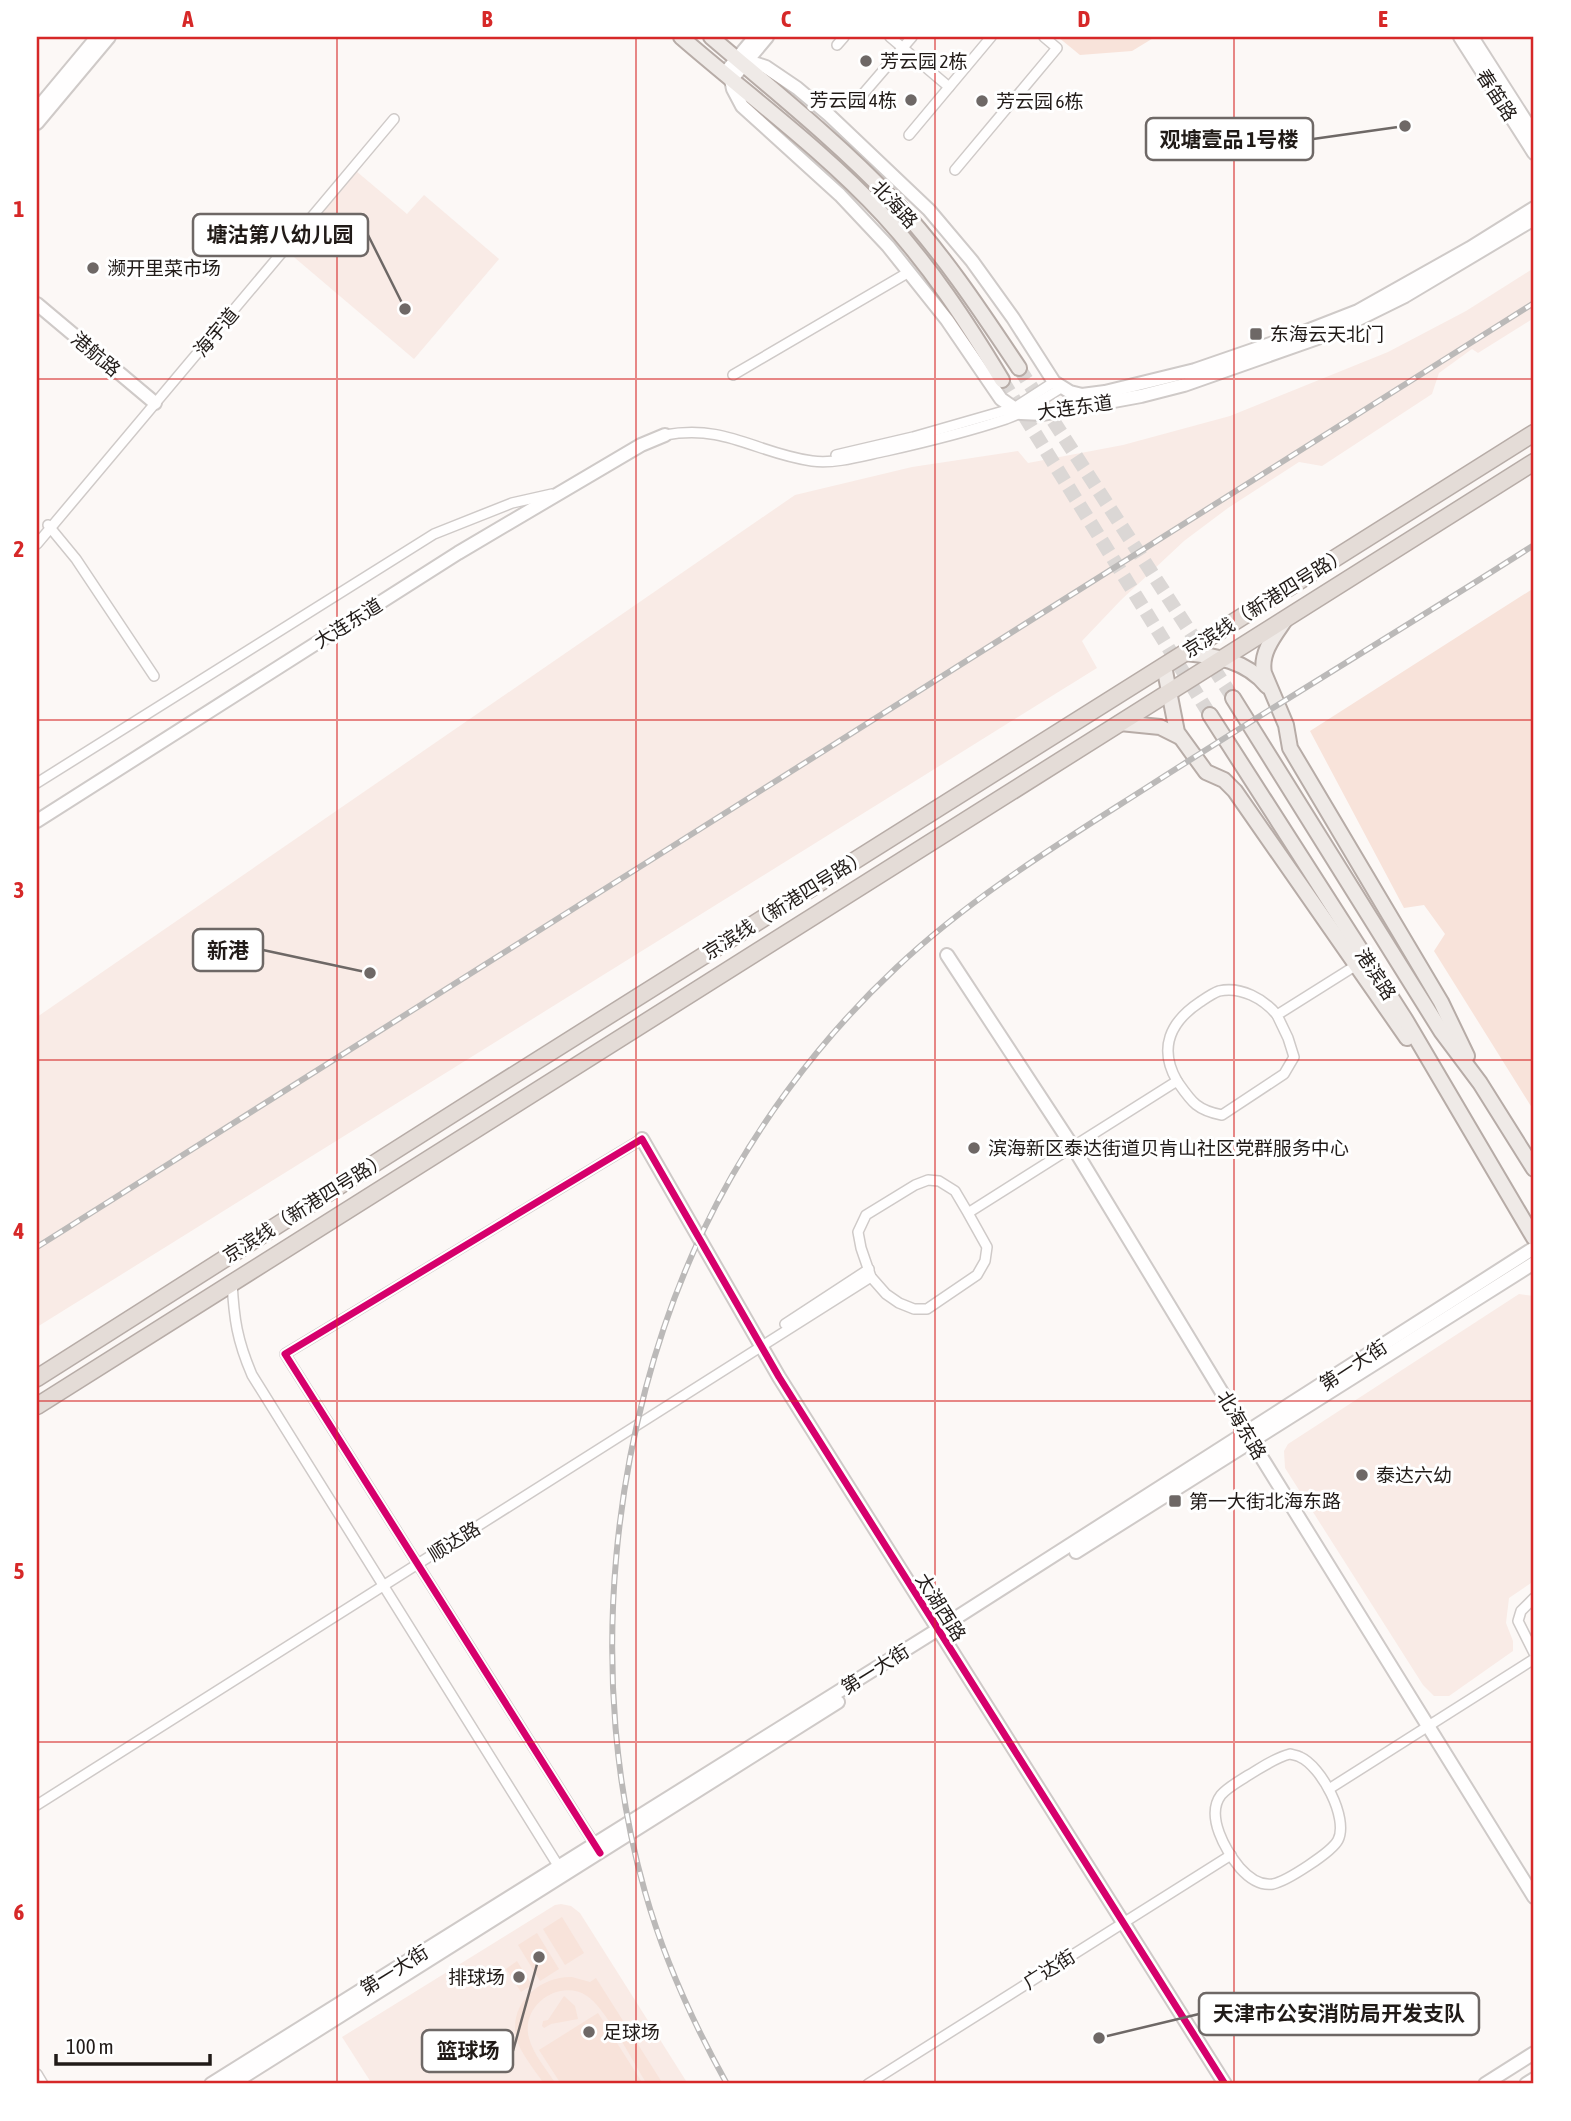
<svg xmlns="http://www.w3.org/2000/svg" width="1571" height="2121" viewBox="0 0 1571 2121" font-family="'Asap Condensed','Noto Sans SC',sans-serif">
<rect width="100%" height="100%" fill="#fcf8f6"/>
<g fill="#f9ebe6">
<path d="M356,171L407,214L424,195L499,259L414,359L288,252Z"/>
<path d="M1534,268V318L1478,353L1472,349L1439,373L1432,394L1322,466L1299,462L1228,508L1184,541L1121,600L1082,641L1097,668L37,1327V1017L795,495L912,467L1018,451L1028,463L1123,445L1230,416L1388,352L1466,311Z"/>
<path d="M1519,1294L1534,1296V1581L1509,1598L1506,1623L1513,1641V1651L1449,1696H1434L1423,1685L1285,1468L1284,1451L1288,1444Z"/>
<path d="M561,1904L571,1906L580,1913L688,2084H372L342,2037L555,1905Z"/>
</g>
<g fill="#f8e3da">
<path d="M1058,37H1155L1132,51L1080,55Z"/>
<path d="M1534,588V1111L1434,951L1445,934L1424,905L1404,908L1310,731Z"/>
<path d="M562,1917L584,1953L565,1965L543,1929Z"/>
<path d="M537,1933L559,1969L540,1981L518,1945Z"/>
<path d="M517,1961L532,1985L521,1992L506,1969Z"/>
<path d="M572,1977L590,1982L596,1978L663,2084H647C634,2064 605,2007 587,1996C559,1978 520,2006 529,2038C533,2054 547,2070 556,2084H544C535,2070 520,2053 516,2037C509,2003 540,1976 572,1977Z"/>
<path d="M564,1996L575,2006L578,2019L551,2024L544,2028L542,2026L543,2021L548,2020Z"/>
<path d="M598,2013L643,2084H561L539,2050Z"/>
</g>
<g fill="none" stroke-linecap="round" stroke-linejoin="round">
<g stroke="#dbd7d5" stroke-width="14" stroke-dasharray="14 7" stroke-linecap="butt">
<path d="M1019,368L1233,698"/>
<path d="M1002,380L1210,715"/>
</g>
<defs>
<g id="street">
<path d="M890,37L949,87"/>
<path d="M837,45L844,37"/>
<path d="M863,94L912,37"/>
<path d="M909,135L991,37"/>
<path d="M955,170L1057,48L1044,37"/>
<path d="M733,375L909,272"/>
<path d="M665,435C727,424 755,453 812,461C836,464 862,456 886,451C926,442 967,432 1006,419L1021,413L1061,388"/>
<path d="M836,455L913,437L1014,408L1054,382"/>
<path d="M48,525L76,559L154,676"/>
<path d="M37,544L394,119"/>
<path d="M37,783L434,534L512,503L552,494"/>
<path d="M1177,1081C1158,1048 1170,1022 1200,1002C1206,998 1213,993 1219,991C1241,986 1264,999 1277,1015"/>
<path d="M968,1213L955,1191L939,1181L928,1180L915,1185L866,1215L858,1232L861,1248L871,1277L886,1294L899,1303L914,1309H927L977,1275L985,1261L987,1247L968,1213L1177,1081C1191,1101 1196,1110 1222,1115L1284,1074L1294,1057L1288,1038L1277,1015L1355,966"/>
<path d="M232,1282C234,1319 237,1340 252,1375L559,1867"/>
<path d="M785,1324L869,1269"/>
<path d="M1534,1598L1521,1611L1518,1621L1534,1653"/>
<path d="M1290,1754C1293,1755 1297,1755 1300,1757C1321,1766 1349,1818 1338,1840C1332,1852 1287,1881 1273,1884C1260,1886 1248,1877 1240,1868C1226,1851 1205,1816 1221,1795C1228,1787 1238,1782 1247,1776C1261,1768 1274,1758 1290,1754Z"/>
<path d="M1329,1789L1534,1659"/>
<path d="M37,1805L871,1277"/>
<path d="M597,1848L285,1354L642,1139"/>
<path d="M37,2074L43,2084"/>
<path d="M868,2084L1231,1855"/>
</g>
<g id="secondary">
<path d="M767,37L731,80L733,89L742,106L840,195L888,246L947,320L1001,399L1021,413L1043,414L1141,396L1184,385L1326,335L1405,296L1534,219"/>
<path d="M1460,37L1534,153"/>
<path d="M1472,37L1534,134"/>
<path d="M743,65L757,64L766,67L797,88L829,115L929,210L972,261L1013,318L1054,382L1070,392L1082,395L1105,392L1195,370L1299,334L1358,311L1470,248L1534,208"/>
<path d="M724,74L755,37"/>
<path d="M37,109L97,37"/>
<path d="M37,123L109,37"/>
<path d="M37,304L155,403"/>
<path d="M37,821L458,553L641,445L665,435"/>
<path d="M947,955L1073,1147L1252,1442L1534,1897"/>
<path d="M642,1139L779,1377L1225,2084"/>
<path d="M1076,1552L1534,1263"/>
<path d="M211,2084L937,1630L1534,1248"/>
<path d="M232,2084L838,1702"/>
<path d="M1485,2084L1534,2053"/>
<path d="M1526,2084L1534,2079"/>
</g>
<g id="primary">
<path d="M681,37C749,96 823,150 884,216C930,266 967,322 1002,380"/>
<path d="M711,37C773,90 838,142 894,201C942,252 981,311 1019,368"/>
<path d="M1285,620C1274,636 1260,653 1264,673L1286,725L1290,748L1441,1002L1467,1056"/>
<path d="M1185,653C1216,656 1246,660 1267,686"/>
<path d="M1164,666L1177,732L1206,772L1224,780L1235,791L1407,1038"/>
<path d="M1233,698L1441,1031L1480,1083L1534,1169"/>
<path d="M1210,715L1405,1019L1534,1238"/>
<path d="M1120,723L1160,727L1180,737"/>
</g>
<g id="highway">
<path d="M37,1378L476,1099L1534,433"/>
<path d="M37,1406L1534,462"/>
</g>
</defs>
<use href="#street" stroke="#cfcac8" stroke-width="12"/>
<use href="#secondary" stroke="#cfcac8" stroke-width="16"/>
<use href="#primary" stroke="#b7aca7" stroke-width="18"/>
<use href="#highway" stroke="#b7aca7" stroke-width="19"/>
<use href="#street" stroke="#fffefe" stroke-width="9"/>
<use href="#secondary" stroke="#fffefe" stroke-width="12"/>
<use href="#primary" stroke="#efeae7" stroke-width="14"/>
<use href="#highway" stroke="#e4dcd7" stroke-width="16"/>
<defs>
<g id="rail">
<path d="M37,1247L1534,303"/>
<path d="M727,2084C693,2023 664,1959 645,1892C585,1682 609,1428 703,1231C750,1133 817,1042 896,968C971,897 1060,843 1146,788C1275,705 1406,627 1534,545"/>
</g>
</defs>
<use href="#rail" stroke="#bbb9b8" stroke-width="6"/>
<use href="#rail" stroke="#fff" stroke-width="3.5" stroke-dasharray="10" stroke-linecap="butt"/>
<defs>
<path id="cycleway" d="M600,1853L285,1354L642,1139L779,1377L1225,2084"/>
</defs>
<use href="#cycleway" stroke="#fff" stroke-width="11"/>
<use href="#cycleway" stroke="#d6006c" stroke-width="7"/>
</g>
<path fill="none" stroke="#d62828" stroke-width="2" stroke-opacity="0.55" d="M337,37V2084M636,37V2084M935,37V2084M1234,37V2084M37,379H1534M37,720H1534M37,1060H1534M37,1401H1534M37,1742H1534"/>
<g fill="#6e6866" stroke="#fff" stroke-width="2.5">
<circle cx="866" cy="61" r="7"/>
<circle cx="911" cy="100" r="7"/>
<circle cx="982" cy="101" r="7"/>
<circle cx="93" cy="268" r="7"/>
<rect x="1249" y="327" width="14" height="14" rx="3.5"/>
<circle cx="974" cy="1148" r="7"/>
<circle cx="1362" cy="1475" r="7"/>
<rect x="1168" y="1494" width="14" height="14" rx="3.5"/>
<circle cx="519" cy="1977" r="7"/>
<circle cx="589" cy="2032" r="7"/>
</g>
<g text-anchor="middle" stroke-width="6" stroke-linejoin="round" paint-order="stroke">
<g font-size="19" fill="#211b18" stroke="#fff" text-anchor="start">
<text x="880" y="68">芳云园 2栋</text>
<text x="897" y="107" text-anchor="end">芳云园 4栋</text>
<text x="996" y="108">芳云园 6栋</text>
<text x="107" y="275">濒开里菜市场</text>
<text x="1270" y="341">东海云天北门</text>
<text x="988" y="1155">滨海新区泰达街道贝肯山社区党群服务中心</text>
<text x="1376" y="1482">泰达六幼</text>
<text x="1189" y="1508">第一大街北海东路</text>
<text x="505" y="1984" text-anchor="end">排球场</text>
<text x="603" y="2039">足球场</text>
</g>
<g font-size="19" fill="#211b18" stroke="#fff">
<text transform="translate(1497 95) rotate(57)" y="7">春笛路</text>
<text transform="translate(895 204) rotate(47)" y="7">北海路</text>
<text transform="translate(216 332) rotate(-50)" y="7">海宇道</text>
<text transform="translate(96 354) rotate(40)" y="7">港航路</text>
<text transform="translate(1075 407) rotate(-8)" y="7">大连东道</text>
<text transform="translate(1265 602) rotate(-32)" y="7">京滨线（新港四号路）</text>
<text transform="translate(348 623) rotate(-32)" y="7">大连东道</text>
<text transform="translate(785 904) rotate(-32)" y="7">京滨线（新港四号路）</text>
<text transform="translate(1376 974) rotate(57)" y="7">港滨路</text>
<text transform="translate(305 1207) rotate(-32)" y="7">京滨线（新港四号路）</text>
<text transform="translate(1353 1365) rotate(-33)" y="7">第一大街</text>
<text transform="translate(1242 1425) rotate(59)" y="7">北海东路</text>
<text transform="translate(454 1541) rotate(-32)" y="7">顺达路</text>
<text transform="translate(941 1607) rotate(58)" y="7">太湖西路</text>
<text transform="translate(875 1669) rotate(-32)" y="7">第一大街</text>
<text transform="translate(1049 1969) rotate(-32)" y="7">广达街</text>
<text transform="translate(394 1970) rotate(-32)" y="7">第一大街</text>
</g>
</g>
<path fill="none" stroke="#6e6866" stroke-width="2.5" d="M1405 126L1313 139M405 309L368 235M370 973L263 950M1099 2038L1199 2014M539 1957L513 2051"/>
<g fill="#6e6866" stroke="#fff" stroke-width="2.5">
<circle cx="1405" cy="126" r="7"/>
<circle cx="405" cy="309" r="7"/>
<circle cx="370" cy="973" r="7"/>
<circle cx="1099" cy="2038" r="7"/>
<circle cx="539" cy="1957" r="7"/>
</g>
<g fill="#fff" stroke="#6e6866" stroke-width="2.5">
<rect x="1146" y="118" width="167" height="42" rx="7"/>
<rect x="193" y="214" width="175" height="42" rx="7"/>
<rect x="193" y="929" width="70" height="42" rx="7"/>
<rect x="1199" y="1993" width="280" height="42" rx="7"/>
<rect x="422" y="2030" width="91" height="42" rx="7"/>
</g>
<g font-size="21" text-anchor="middle" font-weight="bold" fill="#211b18">
<text x="1229" y="147">观塘壹品 1号楼</text>
<text x="280" y="242">塘沽第八幼儿园</text>
<text x="228" y="958">新港</text>
<text x="1339" y="2021">天津市公安消防局开发支队</text>
<text x="468" y="2058">篮球场</text>
</g>
<rect width="1571" height="2121" fill="none" stroke="#ffffff" stroke-width="77"/>
<path d="M56 2054v10h154v-10" fill="none" stroke="#211b18" stroke-width="3.5"/>
<text x="66" y="2054" font-size="21" fill="#211b18" stroke="#ffffff" stroke-width="5" paint-order="stroke">100 m</text>
<rect x="38" y="38" width="1494" height="2044" fill="none" stroke="#d62828" stroke-width="2.5"/>
<g font-size="23" text-anchor="middle" font-weight="bold" fill="#d62828">
<text x="188" y="27">A</text>
<text x="487" y="27">B</text>
<text x="786" y="27">C</text>
<text x="1084" y="27">D</text>
<text x="1383" y="27">E</text>
<text x="19" y="217">1</text>
<text x="19" y="557">2</text>
<text x="19" y="898">3</text>
<text x="19" y="1239">4</text>
<text x="19" y="1579">5</text>
<text x="19" y="1920">6</text>
</g>
</svg>
